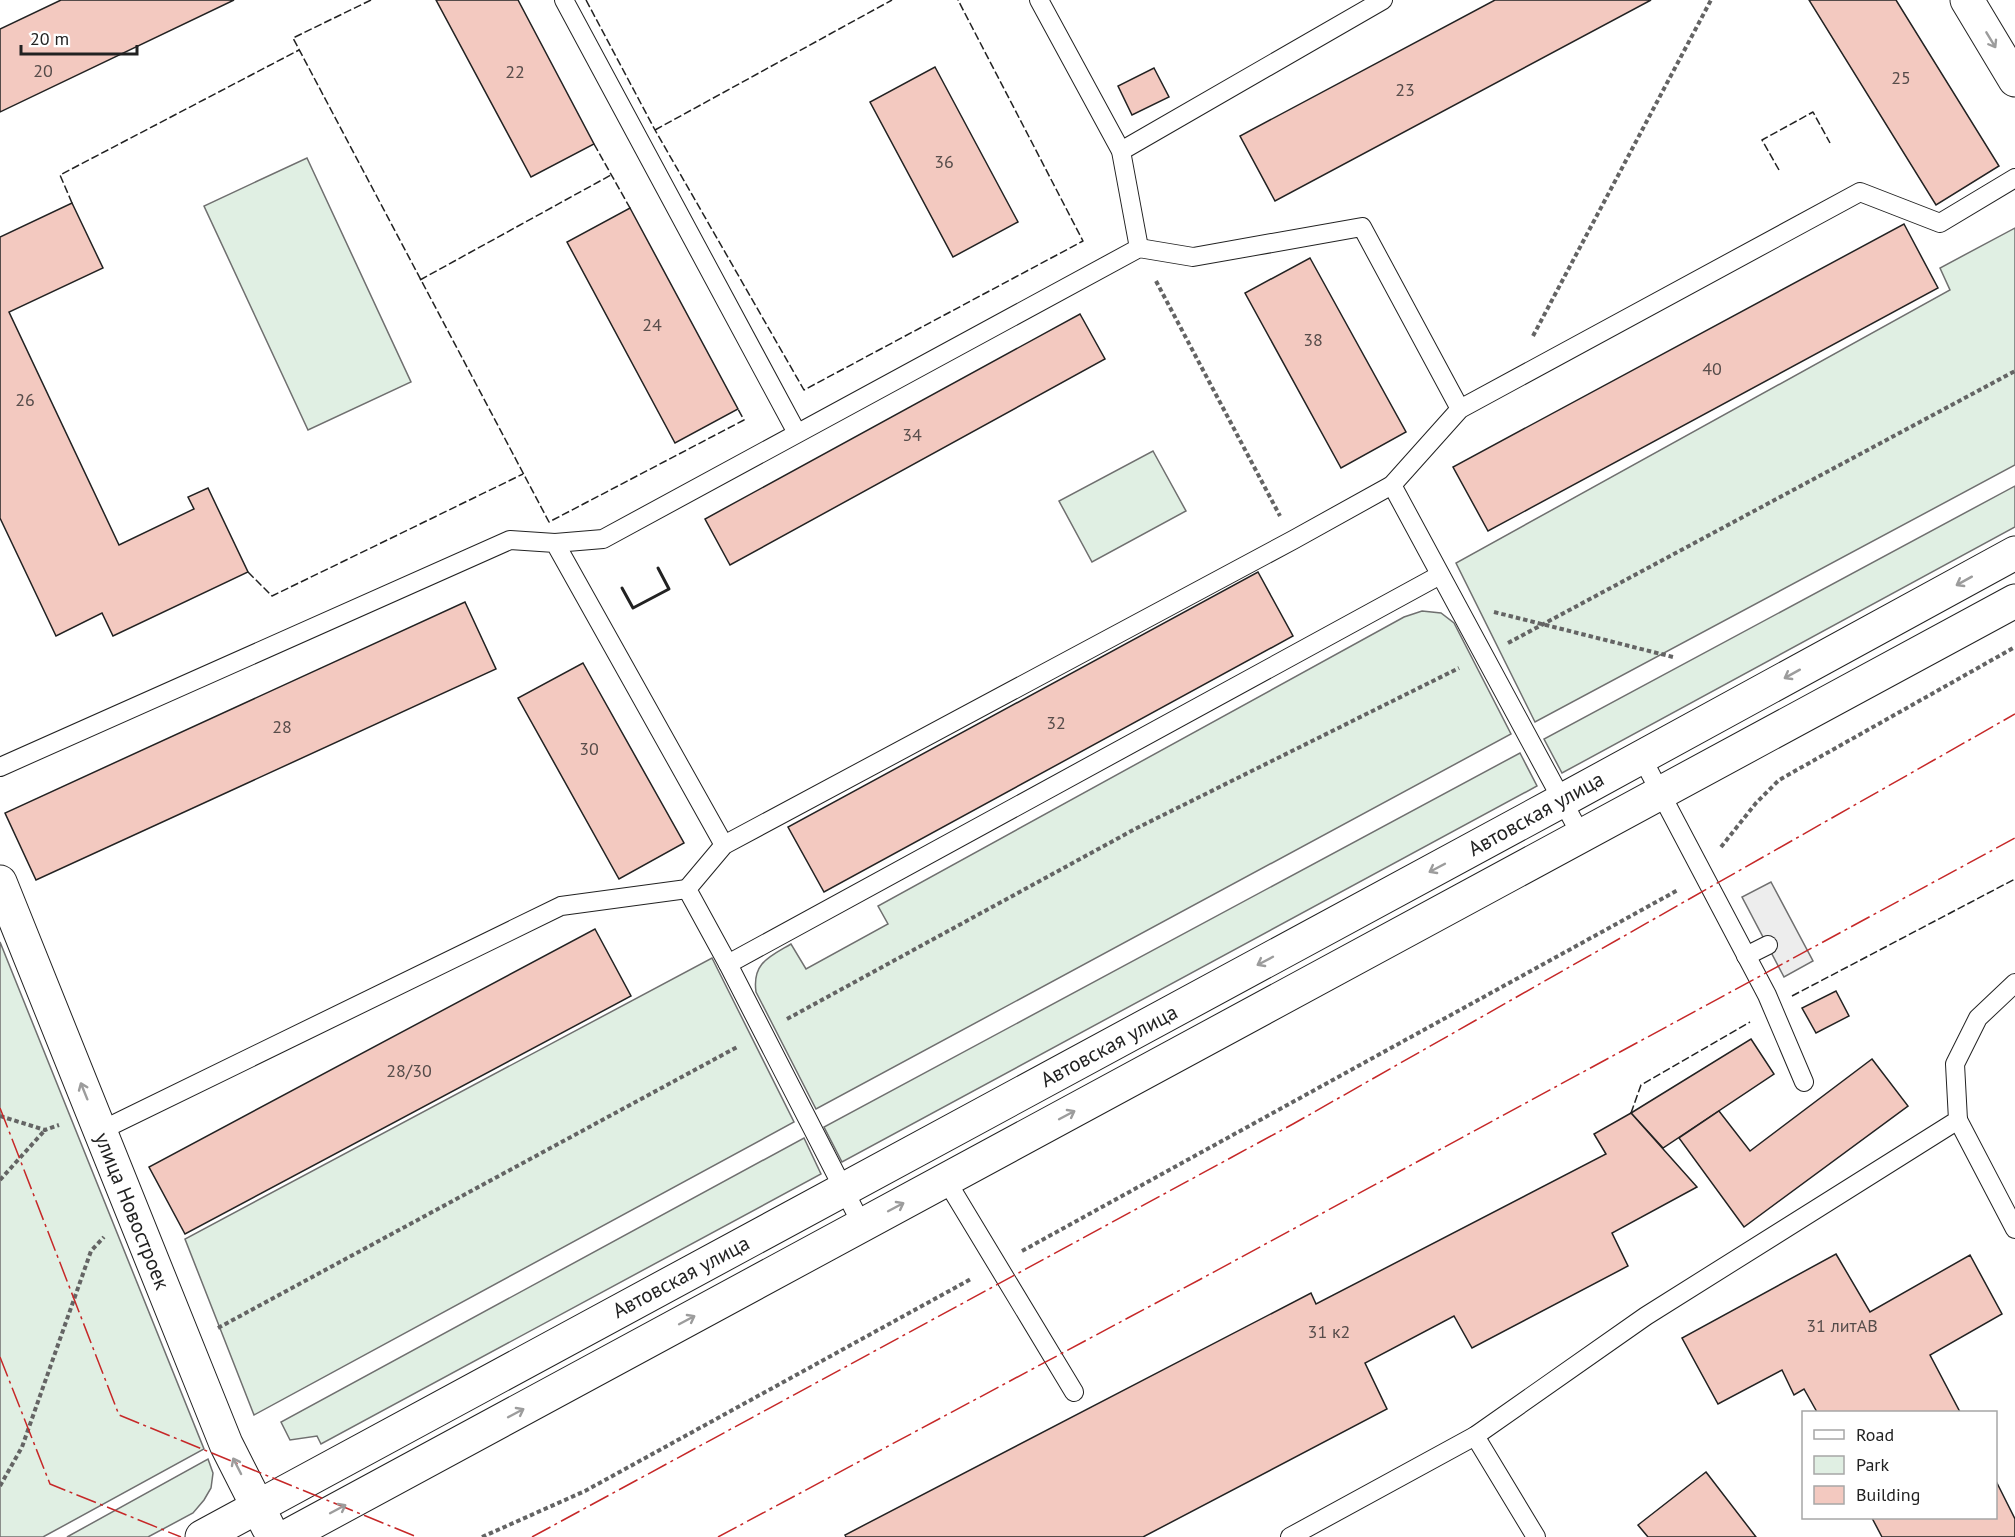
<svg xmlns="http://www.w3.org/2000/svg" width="2015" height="1537" viewBox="0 0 2015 1537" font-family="'PT Sans',sans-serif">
<rect width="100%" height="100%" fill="#fff"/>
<g fill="#e0efe3" stroke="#6f6f6f" stroke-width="1.5">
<path d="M307,158L411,382L308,430L204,206Z"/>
<path d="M2015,228V465L1535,722L1456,563L1950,290L1940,268Z"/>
<path d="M1153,451L1186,511L1092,562L1059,501Z"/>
<path d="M2015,486V527L1562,773L1544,739Z"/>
<path d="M1422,611L1441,613L1454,623L1511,734L816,1109L756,992C752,963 769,957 791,944L806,969L888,924L878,906L1404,617Z"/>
<path d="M1520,753L1537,786L842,1162L824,1127Z"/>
<path d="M0,942L204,1449L43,1537H0Z"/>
<path d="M712,958L794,1122L254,1415L185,1239Z"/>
<path d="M804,1138L821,1174L321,1444L317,1436L290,1440L281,1422Z"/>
<path d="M208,1459L213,1473L211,1488L204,1500L193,1513L148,1537H67Z"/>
</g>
<path fill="#ededed" stroke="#6f6f6f" stroke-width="1.5" d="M1771,882L1813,961L1784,977L1742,897Z"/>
<g fill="#f3c9c0" stroke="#222" stroke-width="1.5">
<path d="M61,0H234L0,112V29Z"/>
<path d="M436,0H518L594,144L531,177Z"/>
<path d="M1495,0H1651L1275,201L1240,136Z"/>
<path d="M1809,0H1896L1999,166L1936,205Z"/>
<path d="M935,67L1018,222L953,257L870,102Z"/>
<path d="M1154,68L1169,97L1132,115L1118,86Z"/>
<path d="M72,203L103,268L9,312L119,545L194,509L188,497L208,488L248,572L113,636L102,613L56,636L0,518V237Z"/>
<path d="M630,208L738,409L675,443L567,242Z"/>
<path d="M1904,224L1938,288L1488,531L1453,467Z"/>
<path d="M1310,258L1406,432L1341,468L1245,293Z"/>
<path d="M1080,314L1105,359L730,565L705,519Z"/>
<path d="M1258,572L1293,636L824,892L788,827Z"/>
<path d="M465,602L496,669L36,880L5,813Z"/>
<path d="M583,663L684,843L619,879L518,698Z"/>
<path d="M595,929L631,996L185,1234L149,1167Z"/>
<path d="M1836,991L1849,1016L1816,1033L1802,1008Z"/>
<path d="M1751,1039L1774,1074L1663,1148L1631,1113Z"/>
<path d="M1872,1059L1908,1106L1744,1227L1679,1138L1719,1111L1750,1151Z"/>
<path d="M1631,1113L1697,1187L1612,1233L1628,1266L1472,1348L1454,1316L1365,1363L1387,1409L1143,1537H846L845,1535L1311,1293L1316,1304L1606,1154L1594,1134Z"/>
<path d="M1836,1254L1870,1312L1970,1255L2002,1314L1930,1355L1960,1412H1817L1804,1389L1794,1395L1782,1370L1718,1404L1682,1338Z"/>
<path d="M1706,1472L1756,1537H1648L1638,1525Z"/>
<path d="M1996,1481L2015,1519V1537H1882L1872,1518H1996Z"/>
</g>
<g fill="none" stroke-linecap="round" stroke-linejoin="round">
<defs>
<g id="service">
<path d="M564,0L797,433"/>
<path d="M1039,0L1121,151L1139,248"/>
<path d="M1121,151L1383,0"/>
<path d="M1392,485L1582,837"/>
<path d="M555,543L603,539L1139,248L1193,257L1362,227L1460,409"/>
<path d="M1641,756L1767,995L1804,1082"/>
<path d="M0,767L510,540L555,543L724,845"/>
<path d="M1746,956L1768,945"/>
<path d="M728,964L1440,575"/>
<path d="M1958,1120L2015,1229"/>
<path d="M100,1131L561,906L687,889"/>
<path d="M946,1180L1074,1392"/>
<path d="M862,1225L728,964L687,889L724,845L1293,540L1392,485L1460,409L1860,192L1940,223L2015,178"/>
<path d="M1475,1436L1536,1537"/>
<path d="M1290,1537L1475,1436L1646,1316L1958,1120L1955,1064L1978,1018L2015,983"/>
</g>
<g id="minor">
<path d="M1967,0L2015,80"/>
<path d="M0,882L226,1444L268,1527"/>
<path d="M202,1537L1563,800L2015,553"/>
<path d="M286,1537L2015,601"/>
</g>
</defs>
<use href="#service" stroke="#222" stroke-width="20"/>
<use href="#minor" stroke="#222" stroke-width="35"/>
<g stroke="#646464" stroke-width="4" stroke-dasharray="4.5 3" stroke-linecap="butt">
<path d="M1156,281L1280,516"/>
<path d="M1533,336L1711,0"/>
<path d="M1494,612L1673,657"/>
<path d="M1508,643L2015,371"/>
<path d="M1721,847L1756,803L1779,780L2015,647"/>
<path d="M787,1019L1135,829L1459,668"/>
<path d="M0,1116L45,1130L59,1125"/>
<path d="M0,1180L45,1130"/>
<path d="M1022,1251L1678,890"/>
<path d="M218,1328L739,1046"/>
<path d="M0,1486L22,1447L91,1251L104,1237"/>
<path d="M482,1537L585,1491L971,1279"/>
</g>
<use href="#service" stroke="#fff" stroke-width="18"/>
<use href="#minor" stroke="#fff" stroke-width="33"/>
<g stroke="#222" stroke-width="1.5" stroke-dasharray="8 3" stroke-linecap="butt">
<path d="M371,0L293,38L549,522L744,420L738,409"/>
<path d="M586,0L655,130L804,390L1083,241L958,0"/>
<path d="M655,130L892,0"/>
<path d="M594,144L630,208"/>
<path d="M1779,170L1762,140L1813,112L1830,143"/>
<path d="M72,203L60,175L299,50"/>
<path d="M420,280L611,175"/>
<path d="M248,572L272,596L523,474"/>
<path d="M1792,996L2015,879"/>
<path d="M1631,1113L1641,1085L1750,1022"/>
</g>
<path stroke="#222" stroke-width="3" d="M622,588L633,608L669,589L658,568"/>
<g stroke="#c62828" stroke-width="1.5" stroke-dasharray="21 4.5 3 4.5" stroke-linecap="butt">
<path d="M0,1108L119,1415L417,1537"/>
<path d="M0,1357L50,1484L181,1537"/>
<path d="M532,1537L1293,1124L2015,714"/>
<path d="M718,1537L1199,1280L2015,838"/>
</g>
</g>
<defs><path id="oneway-shaft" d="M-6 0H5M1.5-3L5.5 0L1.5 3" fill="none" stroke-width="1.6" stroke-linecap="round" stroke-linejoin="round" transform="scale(1.5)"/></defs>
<g stroke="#9c9c9c">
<use href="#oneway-shaft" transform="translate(1991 40) rotate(59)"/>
<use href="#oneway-shaft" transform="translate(1964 581) rotate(151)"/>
<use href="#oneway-shaft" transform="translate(1792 674) rotate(151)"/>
<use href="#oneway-shaft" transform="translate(1437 868) rotate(152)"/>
<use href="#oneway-shaft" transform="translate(1265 961) rotate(152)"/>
<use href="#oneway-shaft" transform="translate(84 1091) rotate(-112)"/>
<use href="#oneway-shaft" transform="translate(1067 1115) rotate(-28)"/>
<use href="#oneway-shaft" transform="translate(896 1207) rotate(-28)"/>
<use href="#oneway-shaft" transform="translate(687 1320) rotate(-28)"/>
<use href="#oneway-shaft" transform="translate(516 1413) rotate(-28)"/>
<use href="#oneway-shaft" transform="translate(237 1466) rotate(-117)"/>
<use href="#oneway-shaft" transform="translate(338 1509) rotate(-28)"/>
</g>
<g text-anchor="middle" stroke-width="4.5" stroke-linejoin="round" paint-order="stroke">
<g font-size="18" fill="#564c4a">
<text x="43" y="77">20</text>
<text x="515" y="78">22</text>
<text x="1901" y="84">25</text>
<text x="1405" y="96">23</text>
<text x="944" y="168">36</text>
<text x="652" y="331">24</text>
<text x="1313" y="346">38</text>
<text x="1712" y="375">40</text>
<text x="25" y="406">26</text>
<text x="912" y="441">34</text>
<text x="1056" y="729">32</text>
<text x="282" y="733">28</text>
<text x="589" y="755">30</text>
<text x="409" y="1077">28/30</text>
<text x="1842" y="1332">31 литАВ</text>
<text x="1329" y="1338">31 к2</text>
</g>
<g font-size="21" fill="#222" stroke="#fff">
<text transform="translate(1536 814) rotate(-29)" y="7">Автовская улица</text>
<text transform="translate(1109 1046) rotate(-28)" y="7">Автовская улица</text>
<text transform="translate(132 1211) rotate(68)" y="7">улица Новостроек</text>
<text transform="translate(681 1277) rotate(-28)" y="7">Автовская улица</text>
</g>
</g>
<rect x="1802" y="1411" width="195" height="108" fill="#ffffff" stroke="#a7a7a7" stroke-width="1.5"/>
<rect x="1814" y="1430" width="30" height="9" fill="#ffffff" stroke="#a7a7a7" stroke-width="1.5"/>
<text x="1856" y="1441" font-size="18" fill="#222222">Road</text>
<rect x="1814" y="1456" width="30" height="18" fill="#e0efe3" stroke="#a7a7a7" stroke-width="1.5"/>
<text x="1856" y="1471" font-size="18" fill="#222222">Park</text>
<rect x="1814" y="1486" width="30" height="18" fill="#f3c9c0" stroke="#a7a7a7" stroke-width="1.5"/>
<text x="1856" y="1501" font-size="18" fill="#222222">Building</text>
<path d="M21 45v9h116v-9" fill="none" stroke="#222222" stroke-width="3"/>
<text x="30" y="45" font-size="18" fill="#222222" stroke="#ffffff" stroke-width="4.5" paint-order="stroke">20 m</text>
</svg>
